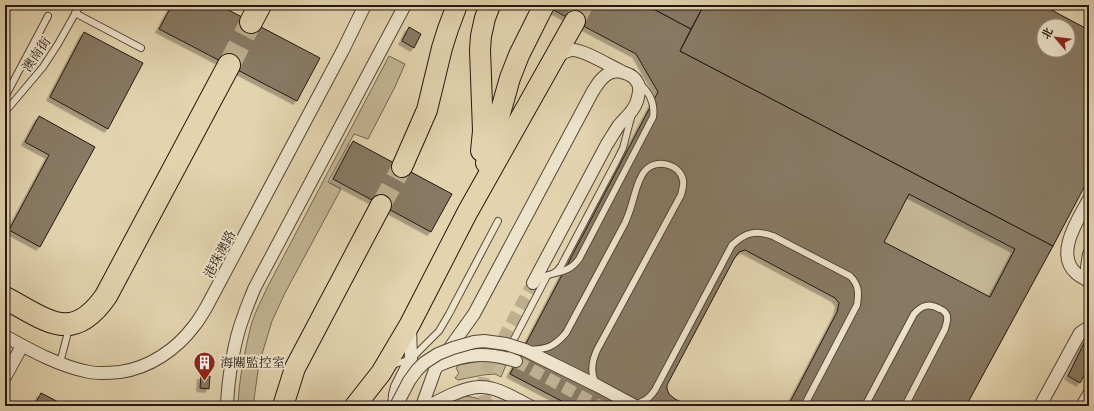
<svg xmlns="http://www.w3.org/2000/svg" width="1094" height="411" viewBox="0 0 1094 411" font-family="'Libre Bodoni','Noto Serif SC',serif">
<defs>
<filter id="shadow"><feDropShadow dx="-3.5" dy="3.5" stdDeviation="0" flood-color="#0004"/></filter>
</defs>
<rect width="100%" height="100%" fill="#e3d4af"/>
<filter id="stains"><feTurbulence type="fractalNoise" baseFrequency=".005" numOctaves="4"/><feColorMatrix values="0 0 0 0 .2 0 0 0 0 .09 0 0 0 0 .02 0 0 0 .5 -.17"/></filter>
<radialGradient id="worn" r=".72"><stop offset=".6" stop-color="#630" stop-opacity="0"/><stop offset="1" stop-color="#630" stop-opacity=".3"/></radialGradient>
<g fill="#c3b494" stroke="#746652">
<path d="M389,56L405,64L395,87L368,139L354,134L328,182L341,189L285,293L272,321L259,364L254,399L255,406H238C239,378 245,349 252,322C256,310 262,299 267,288Z"/>
<path d="M710,66L1028,233L988,310L669,143Z"/>
<path d="M486,360L506,365L501,377L495,374L483,375L458,380L455,378L459,373L456,368L459,365Z"/>
<path d="M466,396C478,398 488,401 499,406H446L449,403Z"/>
</g>
<g fill="#887963" stroke="#251711" fill-rule="evenodd" filter="url(#shadow)">
<path d="M172,5H219L320,58L297,101L159,29Z"/>
<path d="M544,5H646L691,29L680,51L1053,246L966,406H788L837,312L839,303L835,298L745,250L739,252L734,259L667,385V389L669,394L675,399L689,406H571L510,374L658,92L636,54ZM909,194L1015,249L990,297L884,242Z"/>
<path d="M646,5H704L691,29Z"/>
<path d="M704,5H1042L1089,30V178L1053,246L680,51ZM1044,26H1068V50H1044Z"/>
<path d="M409,27L421,34L414,48L402,41Z"/>
<path d="M84,32L143,63L108,129L50,97Z"/>
<path d="M39,116L95,147L40,247L9,230L49,155L25,142Z"/>
<path d="M353,141L452,194L431,232L333,179Z"/>
<path d="M1086,339L1089,341V366L1080,383L1068,376Z"/>
<path d="M201,376H210L209,389L200,388Z"/>
<path d="M41,393L66,406H34Z"/>
</g>
<g fill="none" stroke-linecap="round" stroke-linejoin="round">
<g stroke="#bdae8f" stroke-width="12" stroke-dasharray="12 6" stroke-linecap="butt">
<path d="M516,361L599,406"/>
<path d="M489,406C482,395 482,384 485,372L533,283"/>
</g>
<g stroke="#bdae8f" stroke-width="20" stroke-dasharray="20 10" stroke-linecap="butt">
<path d="M575,21L583,5"/>
<path d="M381,205L402,167"/>
</g>
<path stroke="#bdae8f" stroke-width="22" stroke-dasharray="22 11" stroke-linecap="butt" d="M229,65L251,22"/>
<defs>
<g id="lane">
<path d="M75,13L141,48"/>
<path d="M5,97L48,16"/>
<path d="M5,112L43,67L58,44L80,5"/>
<path d="M554,273L557,271L561,266L617,160L623,148L632,114"/>
<path d="M536,281C551,270 567,276 579,259L653,117C655,104 650,93 640,84"/>
<path d="M514,361C511,354 510,350 512,343L547,276"/>
<path d="M60,363L69,328"/>
<path d="M392,365L411,359L439,331L449,314L498,221"/>
<path d="M633,404C643,403 649,399 655,390L732,245C746,232 756,230 773,236L850,276C859,285 859,293 857,305L804,406"/>
</g>
<g id="street">
<path d="M556,58C561,54 567,50 573,50C584,50 610,66 621,71"/>
<path d="M1089,199C1079,218 1054,254 1076,273C1079,276 1085,279 1089,281"/>
<path d="M1088,281L1087,267L1089,254"/>
<path d="M5,336C32,351 59,366 89,372C99,374 110,373 120,372C149,368 176,350 194,326C199,320 203,313 207,306L343,50L365,5"/>
<path d="M437,366C465,353 487,352 516,361"/>
<path d="M5,377L22,346"/>
<path d="M227,406C228,379 234,340 244,315C247,306 251,297 254,289L405,5"/>
<path d="M394,406L395,395L397,387L411,359L410,327"/>
<path d="M422,406L435,370L439,363L474,314L593,91C597,85 602,76 610,73C618,69 633,74 637,82C640,86 639,93 638,97C636,109 626,117 619,125C615,131 611,138 607,144L533,283"/>
<path d="M429,406C442,399 466,386 481,387C498,387 515,399 530,406"/>
<path d="M1040,406L1076,340L1080,333L1089,327"/>
<path d="M1082,406L1089,394"/>
</g>
<g id="primary">
<path d="M481,151L483,131L480,50L481,36L485,18L490,5"/>
<path d="M486,163L510,78L519,55L544,5"/>
<path d="M402,167L427,110L442,48L448,29L457,5"/>
<path d="M283,406L295,368L381,205"/>
<path d="M355,406L381,373L410,324L467,213L575,21"/>
</g>
<g id="highway">
<path d="M251,22L260,5"/>
<path d="M5,298C47,320 72,345 106,296L229,65"/>
</g>
</defs>
<use href="#lane" stroke="#544638" stroke-width="8"/>
<use href="#street" stroke="#544638" stroke-width="14"/>
<use href="#primary" stroke="#251711" stroke-width="22"/>
<use href="#highway" stroke="#251711" stroke-width="24"/>
<use href="#lane" stroke="#ede3cb" stroke-width="6"/>
<use href="#street" stroke="#ede3cb" stroke-width="12"/>
<use href="#primary" stroke="#e3d4af" stroke-width="20"/>
<use href="#highway" stroke="#e3d4af" stroke-width="22"/>
<defs>
<g id="lane-bridge">
<path d="M528,350C547,349 553,348 566,333L625,223C628,216 631,208 633,200C636,190 638,180 644,172C655,158 679,163 683,180C684,185 682,191 681,195L597,350C592,361 590,373 596,383"/>
<path d="M865,406L914,314C922,305 929,303 940,309C943,310 946,313 947,316C948,320 946,325 945,329L905,406"/>
</g>
<path id="street-bridge" d="M396,406L409,381L417,370L424,363L438,354L453,348L474,342L484,341L506,344L525,350L598,386L635,406"/>
</defs>
<use href="#lane-bridge" stroke="#544638" stroke-width="8" stroke-linecap="butt"/>
<use href="#street-bridge" stroke="#544638" stroke-width="14" stroke-linecap="butt"/>
<use href="#lane-bridge" stroke="#ede3cb" stroke-width="6"/>
<use href="#street-bridge" stroke="#ede3cb" stroke-width="12"/>
</g>
<defs>
<symbol id="building-pin" viewBox="-11 -11 22 30"><path d="M0 17L-7.5 6A9.5 9.5 0 1 1 7.5 6Z" fill="#8f2418" stroke="#ede3cb"/><path d="M-4-6H4V6H1V3H-1V6H-4ZM-2.5-4.3h1.7v1.8h-1.7ZM.8-4.3h1.7v1.8H.8ZM-2.5-1h1.7V.8h-1.7ZM.8-1h1.7V.8H.8Z" fill="#fff"/></symbol>
</defs>
<g fill-rule="evenodd">
<use href="#building-pin" x="192" y="350" width="25" height="34"/>
</g>
<g text-anchor="middle" stroke-width="4" stroke-linejoin="round" paint-order="stroke">
<g font-size="13" fill="#251711" stroke="#ede3cb">
<text transform="translate(36 54) rotate(-55)" y="5">澳南街</text>
<text transform="translate(219 254) rotate(-62)" y="5">港珠澳路</text>
</g>
<g font-size="13" fill="#251711" stroke="#ede3cb" text-anchor="start">
<text x="220" y="367">海關監控室</text>
</g>
</g>
<rect width="1094" height="411" fill="none" stroke="#e3d4af" stroke-width="20"/>
<rect x="6" y="6" width="1082" height="399" fill="none" stroke="#251711" stroke-width="2"/>
<rect x="10" y="10" width="1074" height="391" fill="none" stroke="#251711"/>
<g transform="translate(1056 38) rotate(298)"><circle r="19" fill="#ede3cb" stroke="#9d9181"/>
<path d="M0-3L7 15L0 10L-7 15Z" fill="#8f2418"/>
<text y="-6" font-size="11" font-weight="bold" text-anchor="middle" fill="#251711">北</text>
</g>
<rect width="100%" height="100%" filter="url(#stains)"/>
<rect width="100%" height="100%" fill="url(#worn)"/>
</svg>
